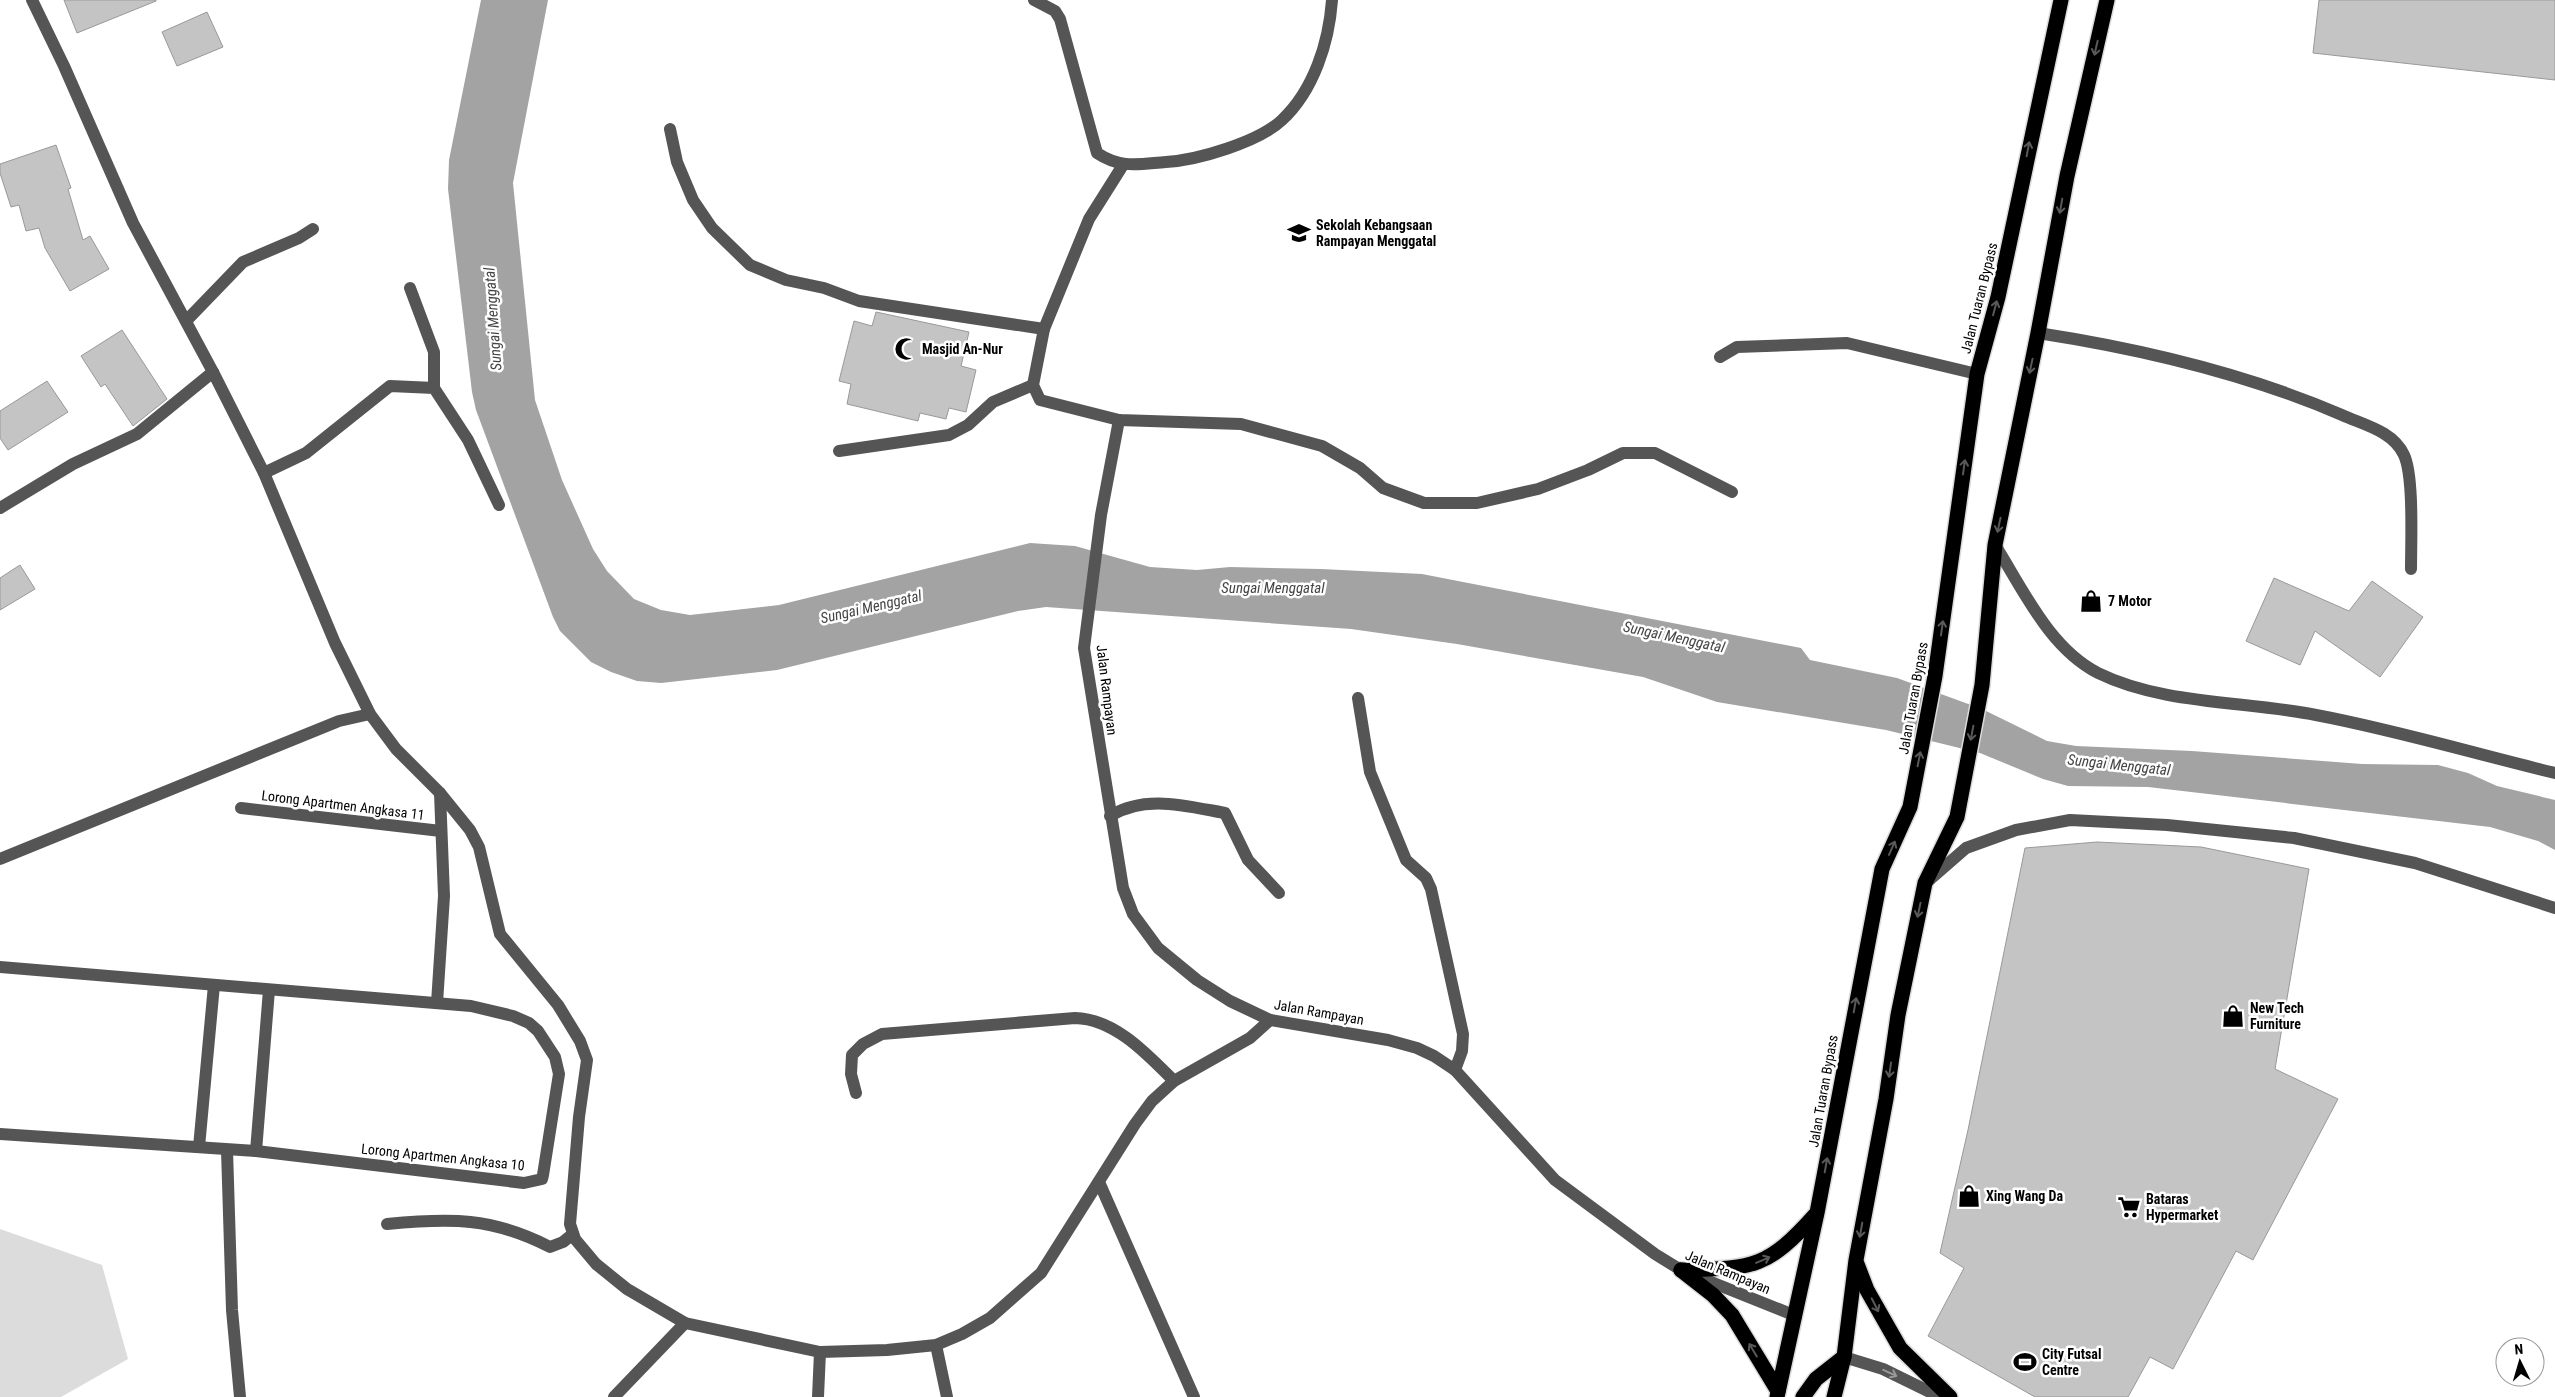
<svg xmlns="http://www.w3.org/2000/svg" width="2555" height="1397" viewBox="0 0 2555 1397" font-family="'Roboto Condensed',sans-serif">
<rect width="100%" height="100%" fill="#fff"/>
<path fill="#dcdcdc" d="M0,1229L102,1265L128,1359L61,1397H0Z"/>
<path fill="#a3a3a3" d="M481,0H548L513,183L535,400L562,480L593,549L607,571L634,599L661,610L690,615L779,605L1030,543L1075,546L1150,567L1197,570L1230,567L1321,569L1422,574L1801,648L1810,660L1897,678L1982,709L2047,741L2076,746L2192,751L2362,764L2438,765L2468,773L2497,786L2555,800V850L2538,841L2490,827L2148,787L2068,786L2043,779L1980,753L1886,730L1717,702L1643,677L1457,644L1351,629L1046,607L1018,611L777,670L661,683L637,681L611,672L591,662L560,631L553,617L476,410L472,392L448,189L449,160Z"/>
<g fill="#c4c4c4" stroke="#999">
<path d="M64,0H156V1L77,33Z"/>
<path d="M2319,0H2555V80L2313,53Z"/>
<path d="M207,12L223,47L177,66L162,32Z"/>
<path d="M56,145L71,188L68,189L83,240L90,236L109,269L70,291L45,248L39,228L26,231L19,205L11,207L0,173V164Z"/>
<path d="M876,312L969,332L961,366L976,370L966,412L949,408L946,419L920,413L918,421L847,404L851,384L839,381L854,321L872,326Z"/>
<path d="M122,330L167,399L133,426L105,384L101,387L81,356Z"/>
<path d="M47,381L68,412L8,450L0,438V411Z"/>
<path d="M20,565L35,589L0,610V578Z"/>
<path d="M2274,578L2349,611L2372,581L2423,617L2380,677L2315,631L2300,665L2246,641Z"/>
<path d="M2097,842L2201,847L2309,869L2275,1069L2338,1099L2253,1260L2236,1251L2173,1369L2150,1357L2128,1397H2035L1928,1336L1964,1268L1940,1253L1968,1130L2025,848Z"/>
</g>
<g fill="none" stroke-linecap="round" stroke-linejoin="round">
<defs>
<g id="highway">
<path d="M1857,1264L1867,1290L1900,1348L1950,1397"/>
<path d="M1681,1270L1713,1295L1732,1315L1778,1391"/>
<path d="M1681,1270C1752,1268 1766,1270 1815,1215"/>
<path d="M1777,1397L1817,1213L1882,869L1910,807L1935,676L1977,374L1998,297L2061,0"/>
<path d="M1803,1397L1816,1379L1844,1357"/>
<path d="M1834,1397L1844,1357L1856,1260L1886,1099L1898,1015L1925,883L1957,817L1982,685L1995,545L2038,333L2067,176L2107,0"/>
</g>
</defs>
<use href="#highway" stroke="#dbdbdb" stroke-width="18"/>
<g stroke="#555" stroke-width="12">
<path d="M32,0L64,66L133,223L213,372L264,473L335,643L370,714L396,749L440,793L470,830L479,847L500,934L558,1005L580,1041L587,1060L579,1117L570,1224L575,1239L596,1264L627,1289L685,1323L820,1352L887,1350L936,1345L962,1334L990,1318L1041,1273L1135,1124L1152,1101L1174,1081L1250,1038L1270,1020"/>
<path d="M1034,0L1055,11L1060,19L1097,153C1121,169 1139,164 1166,162C1198,160 1259,142 1282,120C1314,90 1329,42 1332,0"/>
<path d="M670,129L677,162L693,200L712,228L750,265L786,280L824,288L859,301L1044,329"/>
<path d="M1123,165L1089,219L1044,329L1033,385L1040,400L1119,420L1241,424L1322,446L1360,468L1383,488L1424,503H1477L1538,489L1588,470L1623,453H1655L1732,492"/>
<path d="M410,288L434,352V388"/>
<path d="M186,321L243,262L299,238L313,229"/>
<path d="M2038,333C2142,349 2245,373 2342,415C2364,425 2393,431 2404,455C2414,476 2411,543 2411,569"/>
<path d="M1720,357L1737,347L1847,343L1977,374"/>
<path d="M1119,420L1101,515L1084,648L1123,888L1133,914L1158,948L1197,980L1230,1001L1270,1020L1388,1040L1417,1048L1434,1056L1455,1070L1555,1180L1655,1254L1681,1270L1796,1316"/>
<path d="M839,451L949,435L968,425L993,402L1033,385"/>
<path d="M264,473L306,453L390,386L434,388L468,440L499,505"/>
<path d="M0,508L73,464L137,434L213,372"/>
<path d="M1995,545C2023,589 2049,648 2098,673C2163,705 2247,701 2316,715C2396,730 2476,754 2555,773"/>
<path d="M1358,698L1370,772L1406,860L1426,878L1431,889L1463,1034L1462,1051L1455,1070"/>
<path d="M241,808L441,831"/>
<path d="M1110,816C1145,794 1186,806 1225,813L1248,860L1279,893"/>
<path d="M0,859L339,721L370,714"/>
<path d="M1927,882L1966,848L2016,830L2070,820L2167,825L2294,838L2415,863L2555,908"/>
<path d="M0,967L471,1006L513,1016L529,1023L538,1031L555,1057L559,1074L543,1175L542,1179L524,1183L256,1151L0,1134"/>
<path d="M437,1003L444,896L440,793"/>
<path d="M856,1093L851,1074L852,1055L863,1044L882,1034L1075,1018C1115,1019 1147,1054 1174,1081"/>
<path d="M199,1147L214,985"/>
<path d="M227,1150L232,1310L240,1397"/>
<path d="M256,1151L269,990"/>
<path d="M1099,1182L1194,1397"/>
<path d="M387,1224C450,1218 492,1217 550,1247L563,1242L573,1234"/>
<path d="M936,1345L947,1397"/>
<path d="M1844,1357L1883,1369L1940,1397"/>
<path d="M614,1397L685,1323"/>
<path d="M818,1397L820,1352"/>
</g>
<use href="#highway" stroke="#000" stroke-width="15"/>
</g>
<defs><path id="oneway-shaft" d="M-6 0H5M1.5-3L5.5 0L1.5 3" fill="none" stroke-width="1.6" stroke-linecap="round" stroke-linejoin="round" transform="scale(1.25)"/></defs>
<g stroke="#595959">
<use href="#oneway-shaft" transform="translate(2096 48) rotate(103)"/>
<use href="#oneway-shaft" transform="translate(2028 149) rotate(-79)"/>
<use href="#oneway-shaft" transform="translate(2061 206) rotate(100)"/>
<use href="#oneway-shaft" transform="translate(1995 308) rotate(-75)"/>
<use href="#oneway-shaft" transform="translate(2031 366) rotate(102)"/>
<use href="#oneway-shaft" transform="translate(1964 467) rotate(-82)"/>
<use href="#oneway-shaft" transform="translate(1999 525) rotate(102)"/>
<use href="#oneway-shaft" transform="translate(1942 628) rotate(-82)"/>
<use href="#oneway-shaft" transform="translate(1972 733) rotate(101)"/>
<use href="#oneway-shaft" transform="translate(1919 759) rotate(-79)"/>
<use href="#oneway-shaft" transform="translate(1892 848) rotate(-66)"/>
<use href="#oneway-shaft" transform="translate(1919 910) rotate(102)"/>
<use href="#oneway-shaft" transform="translate(1855 1005) rotate(-80)"/>
<use href="#oneway-shaft" transform="translate(1890 1070) rotate(98)"/>
<use href="#oneway-shaft" transform="translate(1826 1165) rotate(-80)"/>
<use href="#oneway-shaft" transform="translate(1861 1230) rotate(100)"/>
<use href="#oneway-shaft" transform="translate(1763 1260) rotate(-23)"/>
<use href="#oneway-shaft" transform="translate(1875 1305) rotate(63)"/>
<use href="#oneway-shaft" transform="translate(1753 1350) rotate(-121)"/>
</g>
<use stroke="#999" href="#oneway-shaft" transform="translate(1890 1373) rotate(25)"/>
<defs>
<symbol id="school-bare" viewBox="-9 -9 18 18"><path d="M0-5L7-2L0 1L-7-2ZM-4 1L0 2.5L4 1V4Q0 6-4 4Z" fill="#000" stroke="#fff" stroke-width="2.5" paint-order="stroke"/></symbol>
<symbol id="mosque-bare" viewBox="-9 -9 18 18"><path d="M3.5-4.9A6 6 0 1 0 3.5 4.9A5 5 0 1 1 3.5-4.9Z" fill="#000" stroke="#fff" stroke-width="2.5" paint-order="stroke"/></symbol>
<symbol id="shop-bare" viewBox="-9 -9 18 18"><path d="M-5-2.5h2.3a2.7 3.5 0 0 1 5.4 0H5L5.5 6h-11ZM-1.5-2.5h3a1.5 2.3 0 0 0-3 0Z" fill="#000" stroke="#fff" stroke-width="2.5" paint-order="stroke"/></symbol>
<symbol id="supermarket-bare" viewBox="-9 -9 18 18"><path d="M-6-5.5h2.5l.6 2H6L4.5 2H-2.5L-4.4-4H-6ZM-1.5 3.2a1.3 1.3 0 1 0 .1 0ZM3 3.2a1.3 1.3 0 1 0 .1 0Z" fill="#000" stroke="#fff" stroke-width="2.5" paint-order="stroke"/></symbol>
<symbol id="stadium-bare" viewBox="-9 -9 18 18"><path d="M0-5a6.5 5 0 1 0 0 10a6.5 5 0 1 0 0-10ZM-3.5-1.8h7v3.6h-7Z" fill="#000" stroke="#fff" stroke-width="2.5" paint-order="stroke"/></symbol>
</defs>
<g fill-rule="evenodd">
<use href="#school-bare" x="1283" y="217" width="32" height="32"/>
<use href="#mosque-bare" x="890" y="333" width="32" height="32"/>
<use href="#shop-bare" x="2075" y="585" width="32" height="32"/>
<use href="#shop-bare" x="2217" y="1000" width="32" height="32"/>
<use href="#shop-bare" x="1953" y="1180" width="32" height="32"/>
<use href="#supermarket-bare" x="2113" y="1191" width="32" height="32"/>
<use href="#stadium-bare" x="2009" y="1346" width="32" height="32"/>
</g>
<g text-anchor="middle" stroke-width="5" stroke-linejoin="round" paint-order="stroke">
<g font-size="14" font-weight="bold" fill="#000" stroke="#fff" text-anchor="start">
<text x="1316" y="230">Sekolah Kebangsaan<tspan x="1316" dy="16">Rampayan Menggatal</tspan></text>
<text x="922" y="354">Masjid An-Nur</text>
<text x="2108" y="606">7 Motor</text>
<text x="2250" y="1013">New Tech<tspan x="2250" dy="16">Furniture</tspan></text>
<text x="1986" y="1201">Xing Wang Da</text>
<text x="2146" y="1204">Bataras<tspan x="2146" dy="16">Hypermarket</tspan></text>
<text x="2042" y="1359">City Futsal<tspan x="2042" dy="16">Centre</tspan></text>
</g>
<g font-size="14" fill="#000" stroke="#fff">
<text transform="translate(1979 298) rotate(-76)" y="5">Jalan Tuaran Bypass</text>
<text transform="translate(1107 690) rotate(83)" y="5">Jalan Rampayan</text>
<text transform="translate(1913 698) rotate(-80)" y="5">Jalan Tuaran Bypass</text>
<text transform="translate(343 805) rotate(7)" y="5">Lorong Apartmen Angkasa 11</text>
<text transform="translate(1319 1012) rotate(10)" y="5">Jalan Rampayan</text>
<text transform="translate(1823 1091) rotate(-80)" y="5">Jalan Tuaran Bypass</text>
<text transform="translate(443 1157) rotate(6)" y="5">Lorong Apartmen Angkasa 10</text>
<text transform="translate(1728 1272) rotate(23)" y="5">Jalan Rampayan</text>
</g>
<g font-size="15" font-style="italic" fill="#444" stroke="#fff">
<text transform="translate(493 319) rotate(-94)" y="5">Sungai Menggatal</text>
<text x="1273" y="593">Sungai Menggatal</text>
<text transform="translate(871 607) rotate(-13)" y="5">Sungai Menggatal</text>
<text transform="translate(1674 637) rotate(12)" y="5">Sungai Menggatal</text>
<text transform="translate(2119 765) rotate(6)" y="5">Sungai Menggatal</text>
</g>
</g>
<g transform="translate(2520 1362) rotate(355)"><circle r="24" fill="#ffffff" stroke="#999999"/>
<path d="M0-4L9 19L0 12L-9 19Z" fill="#000000"/>
<text y="-8" font-size="14" font-weight="bold" text-anchor="middle" fill="#000000">N</text>
</g>
</svg>
